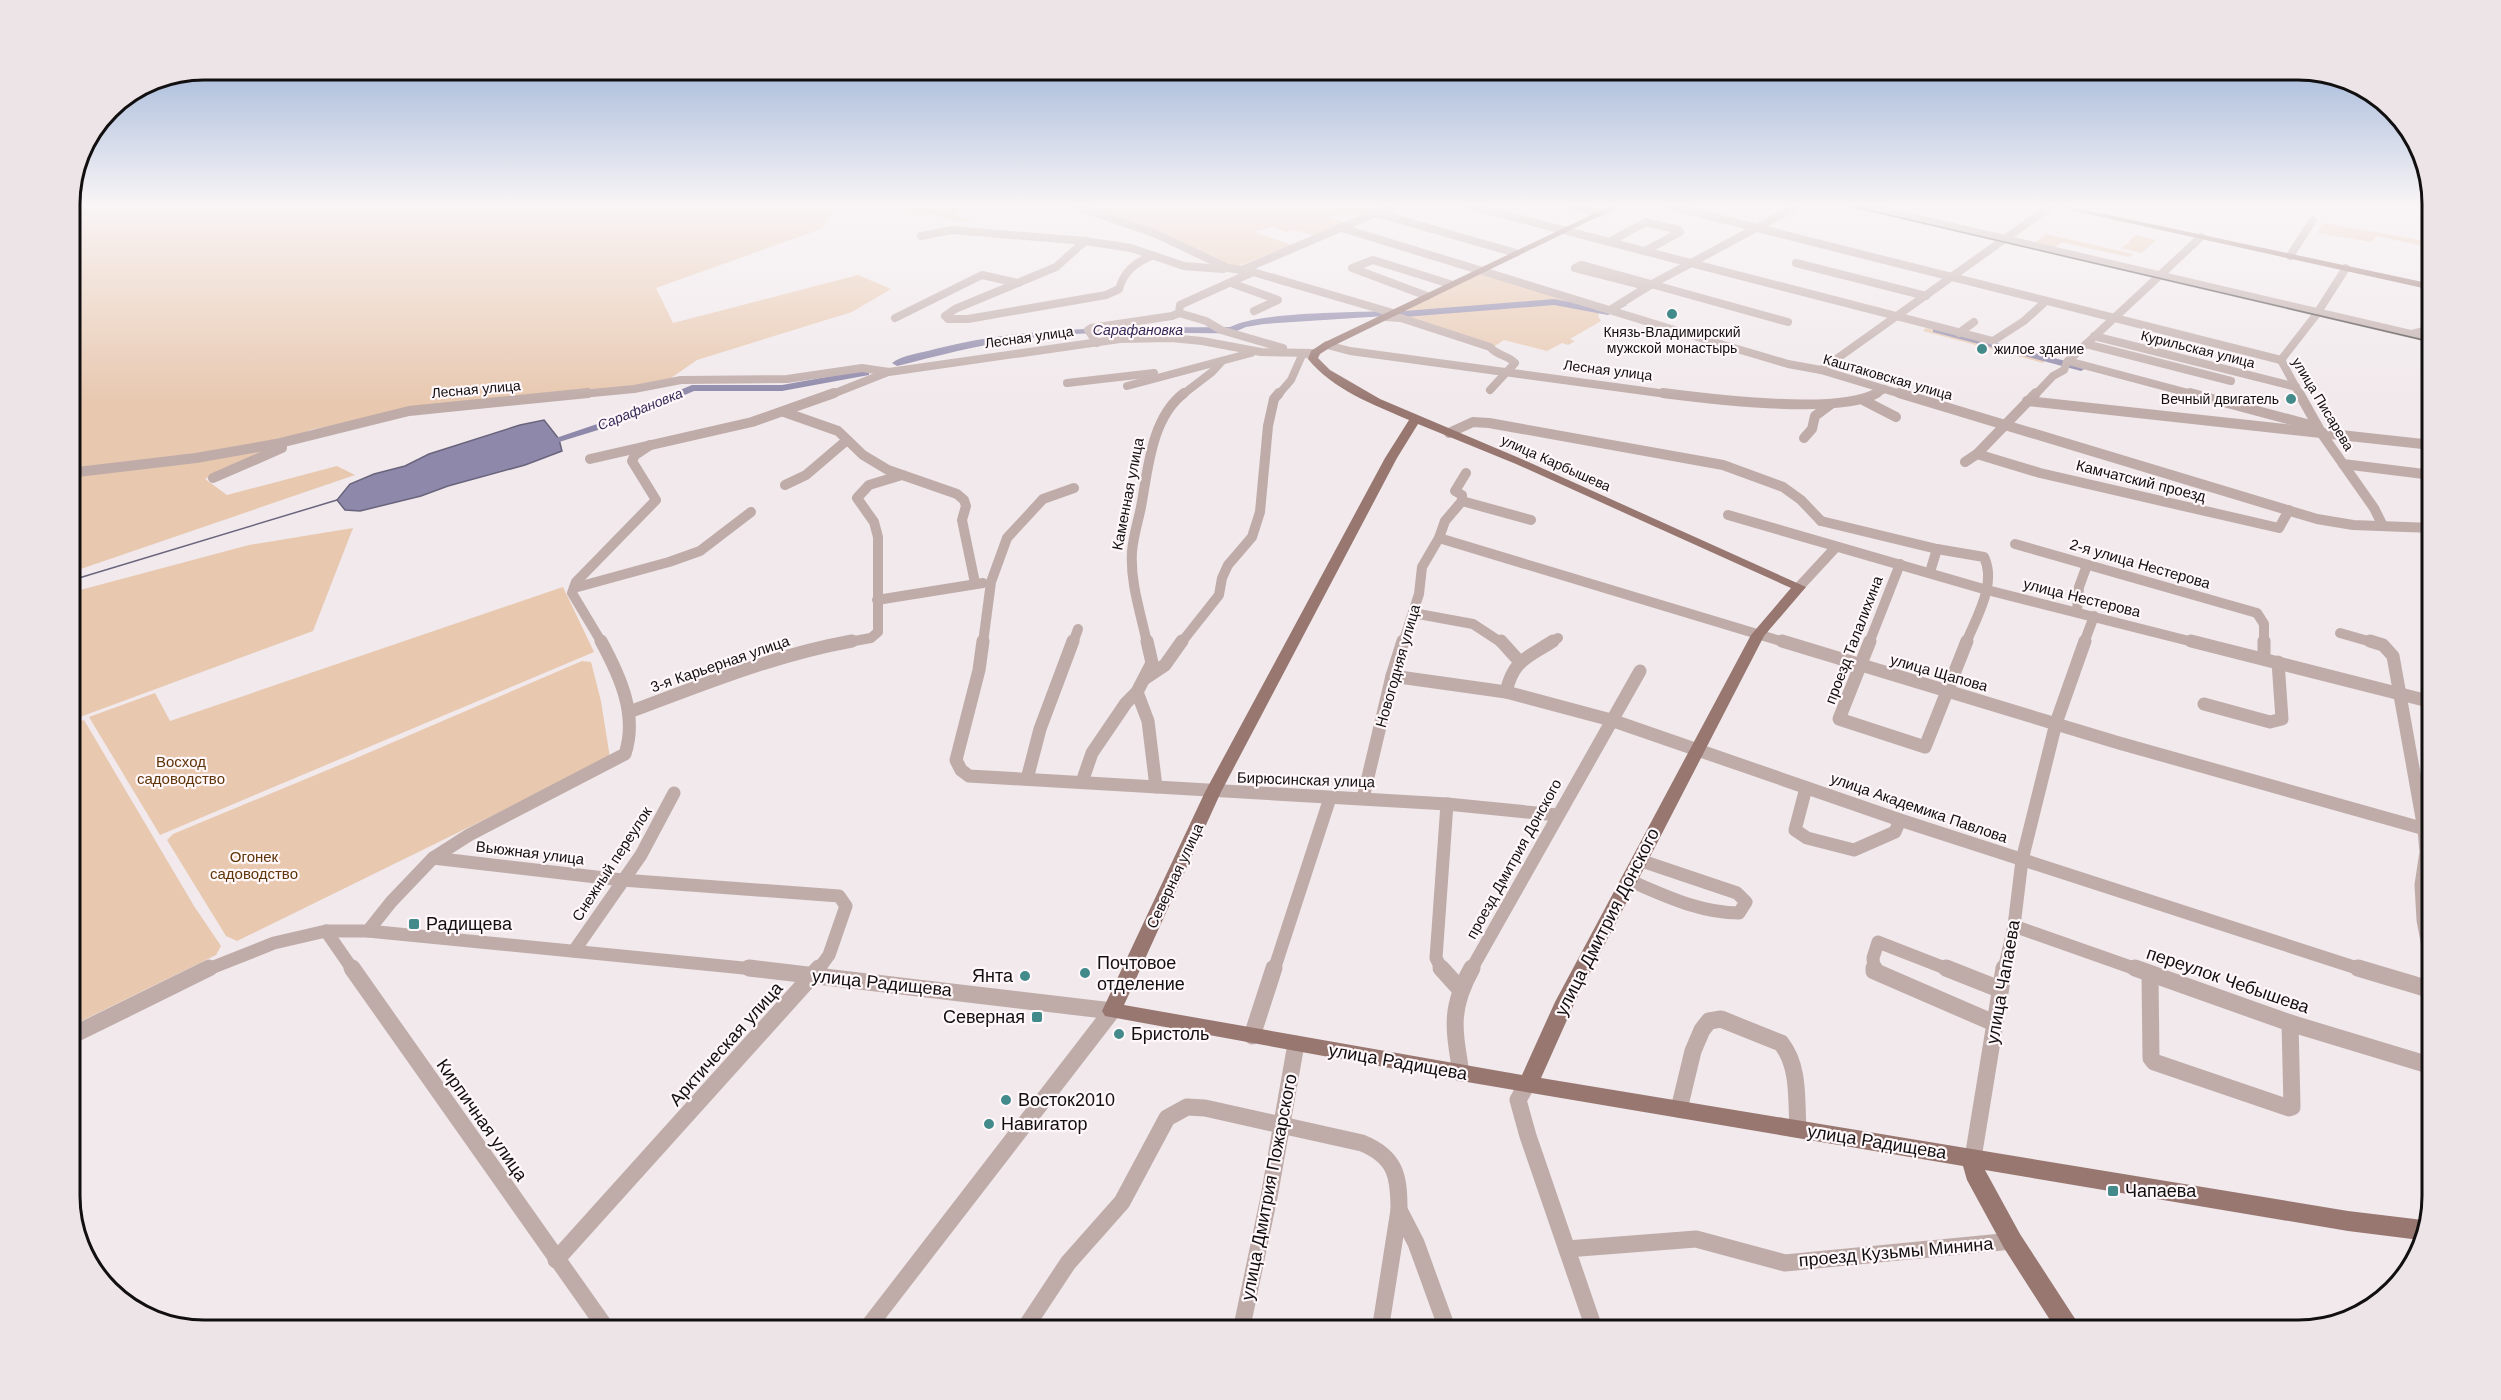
<svg xmlns="http://www.w3.org/2000/svg" width="2501" height="1400" viewBox="0 0 2501 1400" font-family="Helvetica,sans-serif">
<rect width="100%" height="100%" fill="#f1e9ec"/>
<g fill="#e8c8af">
<path d="M69,206H837L821,229L656,288L673,323L858,275L891,289L852,312L697,360L671,378L619,389L395,412L310,430L205,479L227,495L337,466L355,475L69,573Z"/>
<path d="M838,206H963L965,207L954,215L976,222L953,221L932,214Z"/>
<path d="M1085,206H1383L1360,216L1345,212L1330,217L1343,223L1316,236L1294,230L1287,232L1272,227L1254,232L1291,245L1236,267Z"/>
<path d="M2323,223L2432,242V248L2377,236L2371,242L2317,233Z"/>
<path d="M2046,234L2133,254L2129,257L2061,242L2053,249L2033,244Z"/>
<path d="M2136,235L2156,240L2142,253L2121,248L2126,244H2130L2129,241Z"/>
<path d="M1483,274L1602,310L1598,316L1601,321L1570,339L1575,341L1568,345L1562,343L1547,351L1504,340L1495,346L1394,316L1476,275Z"/>
<path d="M1926,328L2046,359L2043,363L1923,331Z"/>
<path d="M353,528L313,631L69,721V593L249,545Z"/>
<path d="M563,587L594,652L160,835L89,717L155,693L170,721Z"/>
<path d="M582,661L591,662L601,701L610,758L237,941L226,936L167,840L173,834L354,759Z"/>
<path d="M84,720L194,906L221,946L216,955L69,1027V725Z"/>
</g>
<path fill="#8e88aa" stroke="#69647c" stroke-width="1.5" d="M544,420L559,439L562,451L525,465L448,486L421,496L360,511L345,510L337,500L350,484L374,474L405,466L429,454L520,425Z"/>
<g fill="none" stroke-linecap="round" stroke-linejoin="round">
<path stroke="#69647c" stroke-width="1.5" d="M69,581L337,500"/>
<g fill="#8e88aa" fill-rule="evenodd">
<path d="M1554,299L1607,309L1622,302L1627,305L1608,315L1554,305L1392,318L1387,315L1392,312Z"/>
<path d="M1382,311L1387,314L1385,316L1264,324L1246,327L1232,333C1171,334 1110,330 1049,336C997,340 948,353 897,366L892,363C902,355 922,353 935,349C1033,324 1130,328 1230,327C1259,312 1346,313 1382,311Z"/>
<path d="M1936,327L2085,366L2086,368L2081,371L1933,332V328Z"/>
<path d="M865,370L869,371V375L782,391H694L611,426L559,442L553,439L603,422L692,385H782Z"/>
</g>
<g stroke="#bfaca9" stroke-width="8">
<path d="M1076,206L1156,234L1228,268L1253,272L1393,313"/>
<path d="M1470,206L1993,341L2024,321L2046,301"/>
<path d="M1570,206L1600,213"/>
<path d="M1670,206L2281,360"/>
<path d="M1863,206L2432,339"/>
<path d="M1376,213L1516,253"/>
<path d="M1342,228L1717,343L1788,364L1821,370L1904,395"/>
<path d="M921,236L952,230L1085,241L1131,248L1184,266L1223,269"/>
<path d="M1085,241L1056,267L955,309L945,316L948,319H968L1106,295L1119,289C1124,271 1135,263 1151,256"/>
<path d="M1609,242L1646,222L1679,230L1680,232L1645,251"/>
<path d="M2290,256L2313,220"/>
<path d="M1796,263L1926,296"/>
<path d="M1581,265L1589,267L1651,284L1642,285L1575,268Z"/>
<path d="M1242,270L1392,206"/>
<path d="M1231,283L1278,300L1254,311"/>
<path d="M1651,284L1788,322"/>
<path d="M1427,296L1352,268L1373,260L1450,284"/>
<path d="M1610,310L1652,284L1797,206"/>
<path d="M1179,313L1206,321L1221,330L1283,348"/>
<path d="M1385,317L1401,318L1490,347C1497,356 1508,355 1515,363L1490,390"/>
<path d="M895,318L982,275L1018,283"/>
<path d="M1959,333L1974,322"/>
<path d="M2412,334L2432,329"/>
<path d="M2094,336L2296,387"/>
<path d="M1097,343L1088,330L1091,328L1172,316L1179,313L1180,305L1253,272"/>
<path d="M2086,344L2231,381"/>
<path d="M1327,345L1350,351L1674,395"/>
<path d="M2068,361L2196,395"/>
<path d="M1821,370L2051,206"/>
<path d="M1067,383L1154,373"/>
<path d="M1127,386L1251,353"/>
<path d="M571,395L634,389L681,380L787,379L862,368L889,372L1120,339L1171,338L1202,341L1261,352L1315,353"/>
<path d="M830,395L888,372"/>
<path d="M1182,395L1212,372L1222,361"/>
<path d="M1278,395L1291,380L1303,353L1310,355"/>
<path d="M1874,395L1884,389"/>
<path d="M2035,395L2053,376L2064,370L2067,362L2201,237"/>
<path d="M2300,395L2281,360L2316,315L2346,268"/>
</g>
<g stroke="#bfaca9" stroke-width="10">
<path d="M1663,393C1709,399 1839,415 1877,393"/>
<path d="M1899,393L2317,519L2353,525L2432,528"/>
<path d="M2190,393L2314,426"/>
<path d="M2299,393L2322,434L2374,508L2383,526"/>
<path d="M1863,400L1896,417"/>
<path d="M2027,401L2432,445"/>
<path d="M784,412L838,431L863,455L888,470L957,494L964,500L966,506L962,520L975,583"/>
<path d="M1449,433L1473,422L1489,423L1723,465L1783,487L1801,500L1821,521"/>
<path d="M1804,438L1812,429L1815,416L1831,404"/>
<path d="M1977,454L2040,473L2279,528L2289,510"/>
<path d="M590,459L752,422L834,393"/>
<path d="M1965,462L1977,454L2036,393"/>
<path d="M2343,464L2432,475"/>
<path d="M69,473L196,458L276,444L409,411L588,393"/>
<path d="M213,478L282,448"/>
<path d="M785,485L806,475L847,440"/>
<path d="M1462,501L1531,520"/>
<path d="M1728,515L1987,590L2197,643"/>
<path d="M1821,521L1937,549L1984,557C1997,584 1976,618 1966,643"/>
<path d="M1439,538L1787,643"/>
<path d="M2015,544L2257,613L2264,624V643"/>
<path d="M1930,572L1937,549"/>
<path d="M1799,587L1836,547"/>
<path d="M574,588L669,562L700,551L751,512"/>
<path d="M877,600L983,583"/>
<path d="M2077,611L2079,587L2087,565"/>
<path d="M1413,613L1473,624L1502,643"/>
<path d="M2340,633L2375,643"/>
<path d="M602,643L572,593L576,582L656,500L632,461L635,455L650,445"/>
<path d="M843,643L871,638L878,632V537L874,522L857,498L869,485L902,475"/>
<path d="M983,643L991,582L1007,538L1043,499L1074,488"/>
<path d="M1073,643L1078,629"/>
<path d="M1147,643C1141,614 1130,583 1132,552C1133,537 1138,522 1141,507C1148,470 1151,418 1184,393"/>
<path d="M1181,643L1219,595L1222,578L1228,565L1252,537L1260,512L1268,426L1274,399L1279,393"/>
<path d="M1403,643L1419,594L1422,567L1439,538L1445,521L1462,501V495L1455,491L1466,473"/>
<path d="M1550,643L1558,638"/>
<path d="M1869,643L1900,564"/>
<path d="M2084,643L2094,616"/>
</g>
<g stroke="#bfaca9" stroke-width="13">
<path d="M983,641L979,670L956,760L961,770L969,776L1447,804L1436,958L1442,970"/>
<path d="M1501,641L1520,662"/>
<path d="M1782,641L2119,743L2432,831"/>
<path d="M1870,641L1839,719L1925,747L1967,641"/>
<path d="M2191,641L2432,702"/>
<path d="M2264,641V659"/>
<path d="M2370,641L2383,645L2393,656L2424,829L2426,852L2421,885L2423,920L2432,967"/>
<path d="M1392,676L1506,692L1611,720L1900,820L2363,970"/>
<path d="M1144,679L1165,665L1182,641"/>
<path d="M1137,692L1148,721L1156,787"/>
<path d="M1506,692C1513,660 1527,658 1553,641"/>
<path d="M2204,704L2270,722L2282,719L2278,662"/>
<path d="M629,712C702,685 774,655 852,641"/>
<path d="M1027,779L1040,729L1073,641"/>
<path d="M1082,782L1092,753L1126,703L1137,692L1152,663L1147,641"/>
<path d="M1806,788L1795,830L1807,838L1854,850L1895,832L1900,820"/>
<path d="M1363,798L1392,676L1403,641"/>
<path d="M1447,804L1557,815"/>
<path d="M433,858L622,880L839,896L846,906L829,955L818,970"/>
<path d="M1628,880C1664,895 1699,913 1739,913L1746,902L1737,893L1639,860"/>
<path d="M2014,926L2139,970"/>
<path d="M326,931L353,970"/>
<path d="M368,931L391,902L433,858L469,835L625,754C638,715 620,676 601,641"/>
<path d="M574,951L641,855L674,793"/>
<path d="M206,970L274,943L326,931H368L764,970"/>
<path d="M1274,970L1330,798"/>
<path d="M1471,970L1640,671"/>
<path d="M1874,970L1873,958L1878,942L1950,970"/>
<path d="M2004,970L2014,926L2022,860L2056,723L2085,641"/>
</g>
<g stroke="#bfaca9" stroke-width="17">
<path d="M352,968L608,1331"/>
<path d="M749,968L1112,1011L865,1331"/>
<path d="M1441,968L1460,989"/>
<path d="M1874,968V971L1994,1023"/>
<path d="M1946,968L1999,989"/>
<path d="M2135,968L2290,1023L2432,1066"/>
<path d="M2358,968L2432,990"/>
<path d="M2150,974L2151,1058L2154,1062L2289,1108L2292,1107L2290,1023"/>
<path d="M1252,1036L1274,968"/>
<path d="M69,1037L209,968"/>
<path d="M1461,1073C1454,1029 1449,1009 1472,968"/>
<path d="M1527,1084L1518,1100L1528,1136L1595,1331"/>
<path d="M1679,1109L1693,1051L1702,1030L1709,1021L1721,1019L1781,1043C1800,1067 1796,1100 1798,1129"/>
<path d="M1973,1158L2004,968"/>
<path d="M1567,1249L1696,1239L1785,1263L2012,1241"/>
<path d="M556,1260L819,968"/>
<path d="M1023,1331L1068,1263L1122,1202L1167,1118L1187,1107L1205,1108L1362,1143C1396,1157 1399,1176 1399,1210"/>
<path d="M1241,1331L1269,1197L1296,1044"/>
<path d="M1380,1331L1399,1210L1416,1243L1448,1331"/>
</g>
<g fill="#987771" fill-rule="evenodd">
<path d="M1610,206H1620L1331,347L1320,354L1318,358L1330,370L1380,399L1524,460L1806,587L1764,636L1575,1002L1541,1078L2348,1211L2423,1220L2426,1221L2420,1240L2348,1231L1985,1170L2020,1234L2083,1331H2057L2004,1248L1967,1180L1963,1166L1461,1081L1105,1016L1102,1011L1205,792L1385,458L1409,420C1374,405 1332,389 1308,359L1311,351L1323,343ZM1418,424L1516,464L1791,588L1751,635L1555,1002L1522,1075L1124,1005L1221,792L1397,458Z"/>
<path d="M2052,206H2067L2432,284V290Z"/>
</g>
<path stroke="#444041" stroke-width="1.5" d="M1850,206L2432,342"/>
</g>
<linearGradient id="sky" x2="0" y2="1"><stop stop-color="#84a2cf"/><stop offset="0.51" stop-color="#f9f5f6"/><stop offset="1" stop-color="#f9f5f6" stop-opacity="0"/></linearGradient>
<rect width="2501" height="402" fill="url(#sky)"/>
<g fill="#438b8b" stroke="#fff7f9" stroke-width="2">
<circle cx="1672" cy="314" r="6"/>
<circle cx="1982" cy="349" r="6"/>
<circle cx="2291" cy="399" r="6"/>
<rect x="408" y="918" width="12" height="12" rx="3"/>
<circle cx="1085" cy="973" r="6"/>
<circle cx="1025" cy="976" r="6"/>
<rect x="1031" y="1011" width="12" height="12" rx="3"/>
<circle cx="1119" cy="1034" r="6"/>
<circle cx="1006" cy="1100" r="6"/>
<circle cx="989" cy="1124" r="6"/>
<rect x="2107" y="1185" width="12" height="12" rx="3"/>
</g>
<g text-anchor="middle" stroke-width="4.5" stroke-linejoin="round" paint-order="stroke">
<g font-size="14" font-style="italic" fill="#352b59" stroke="#fff7f9">
<text x="1138" y="335">Сарафановка</text>
<text transform="translate(640 409) rotate(-22)" y="5">Сарафановка</text>
</g>
<g font-size="14" fill="#120f10" stroke="#fff7f9">
<text x="1672" y="337">Князь-Владимирский<tspan x="1672" dy="16">мужской монастырь</tspan></text>
<text x="1994" y="354" text-anchor="start">жилое здание</text>
<text x="2279" y="404" text-anchor="end">Вечный двигатель</text>
</g>
<g font-size="14" fill="#120f10" stroke="#fff7f9">
<text transform="translate(1029 337) rotate(-8)" y="5">Лесная улица</text>
<text transform="translate(2198 349) rotate(14)" y="5">Курильская улица</text>
<text transform="translate(1608 370) rotate(7)" y="5">Лесная улица</text>
<text transform="translate(1888 377) rotate(16)" y="5">Каштаковская улица</text>
<text transform="translate(476 389) rotate(-5)" y="5">Лесная улица</text>
<text transform="translate(2323 404) rotate(59)" y="5">улица Писарева</text>
<text transform="translate(1556 463) rotate(24)" y="5">улица Карбышева</text>
</g>
<g font-size="15" fill="#120f10" stroke="#fff7f9">
<text transform="translate(2141 481) rotate(14)" y="5">Камчатский проезд</text>
<text transform="translate(1128 494) rotate(-79)" y="5">Каменная улица</text>
<text transform="translate(2140 564) rotate(16)" y="5">2-я улица Нестерова</text>
<text transform="translate(2082 598) rotate(14)" y="5">улица Нестерова</text>
<text transform="translate(1854 640) rotate(-69)" y="5">проезд Талалихина</text>
<text transform="translate(720 664) rotate(-19)" y="5">3-я Карьерная улица</text>
<text transform="translate(1398 666) rotate(-74)" y="5">Новогодняя улица</text>
<text transform="translate(1939 673) rotate(16)" y="5">улица Щапова</text>
<text transform="translate(1306 780) rotate(2)" y="5">Бирюсинская улица</text>
<text transform="translate(1919 808) rotate(19)" y="5">улица Академика Павлова</text>
<text transform="translate(530 853) rotate(7)" y="5">Вьюжная улица</text>
<text transform="translate(1514 859) rotate(-61)" y="5">проезд Дмитрия Донского</text>
<text transform="translate(612 864) rotate(-57)" y="5">Снежный переулок</text>
<text transform="translate(1175 876) rotate(-65)" y="5">Северная улица</text>
</g>
<g font-size="15" fill="#5f3509" stroke="#fff7f9">
<text x="181" y="767">Восход<tspan x="181" dy="17">садоводство</tspan></text>
<text x="254" y="862">Огонек<tspan x="254" dy="17">садоводство</tspan></text>
</g>
<g font-size="18" fill="#120f10" stroke="#fff7f9">
<text transform="translate(1607 922) rotate(-63)" y="6">улица Дмитрия Донского</text>
<text transform="translate(2228 980) rotate(19)" y="6">переулок Чебышева</text>
<text transform="translate(2003 982) rotate(-80)" y="6">улица Чапаева</text>
<text transform="translate(882 983) rotate(6)" y="6">улица Радищева</text>
<text transform="translate(726 1044) rotate(-48)" y="6">Арктическая улица</text>
<text transform="translate(1398 1062) rotate(10)" y="6">улица Радищева</text>
<text transform="translate(482 1120) rotate(55)" y="6">Кирпичная улица</text>
<text transform="translate(1877 1142) rotate(9)" y="6">улица Радищева</text>
<text transform="translate(1269 1187) rotate(-79)" y="6">улица Дмитрия Пожарского</text>
<text transform="translate(1896 1252) rotate(-5)" y="6">проезд Кузьмы Минина</text>
</g>
<g font-size="18" fill="#120f10" stroke="#fff7f9" text-anchor="start">
<text x="426" y="930">Радищева</text>
<text x="1097" y="969">Почтовое<tspan x="1097" dy="21">отделение</tspan></text>
<text x="1013" y="982" text-anchor="end">Янта</text>
<text x="1025" y="1023" text-anchor="end">Северная</text>
<text x="1131" y="1040">Бристоль</text>
<text x="1018" y="1106">Восток2010</text>
<text x="1001" y="1130">Навигатор</text>
<text x="2125" y="1197">Чапаева</text>
</g>
</g>
<path d="M0 0H2501V1400H0ZM204 80H2298A124 124 0 0 1 2422 204V1196A124 124 0 0 1 2298 1320H204A124 124 0 0 1 80 1196V204A124 124 0 0 1 204 80Z" fill="#ece4e6" fill-rule="evenodd"/>
<path fill="none" stroke="#120f10" stroke-width="3" d="M204 80H2298A124 124 0 0 1 2422 204V1196A124 124 0 0 1 2298 1320H204A124 124 0 0 1 80 1196V204A124 124 0 0 1 204 80Z"/>
</svg>
